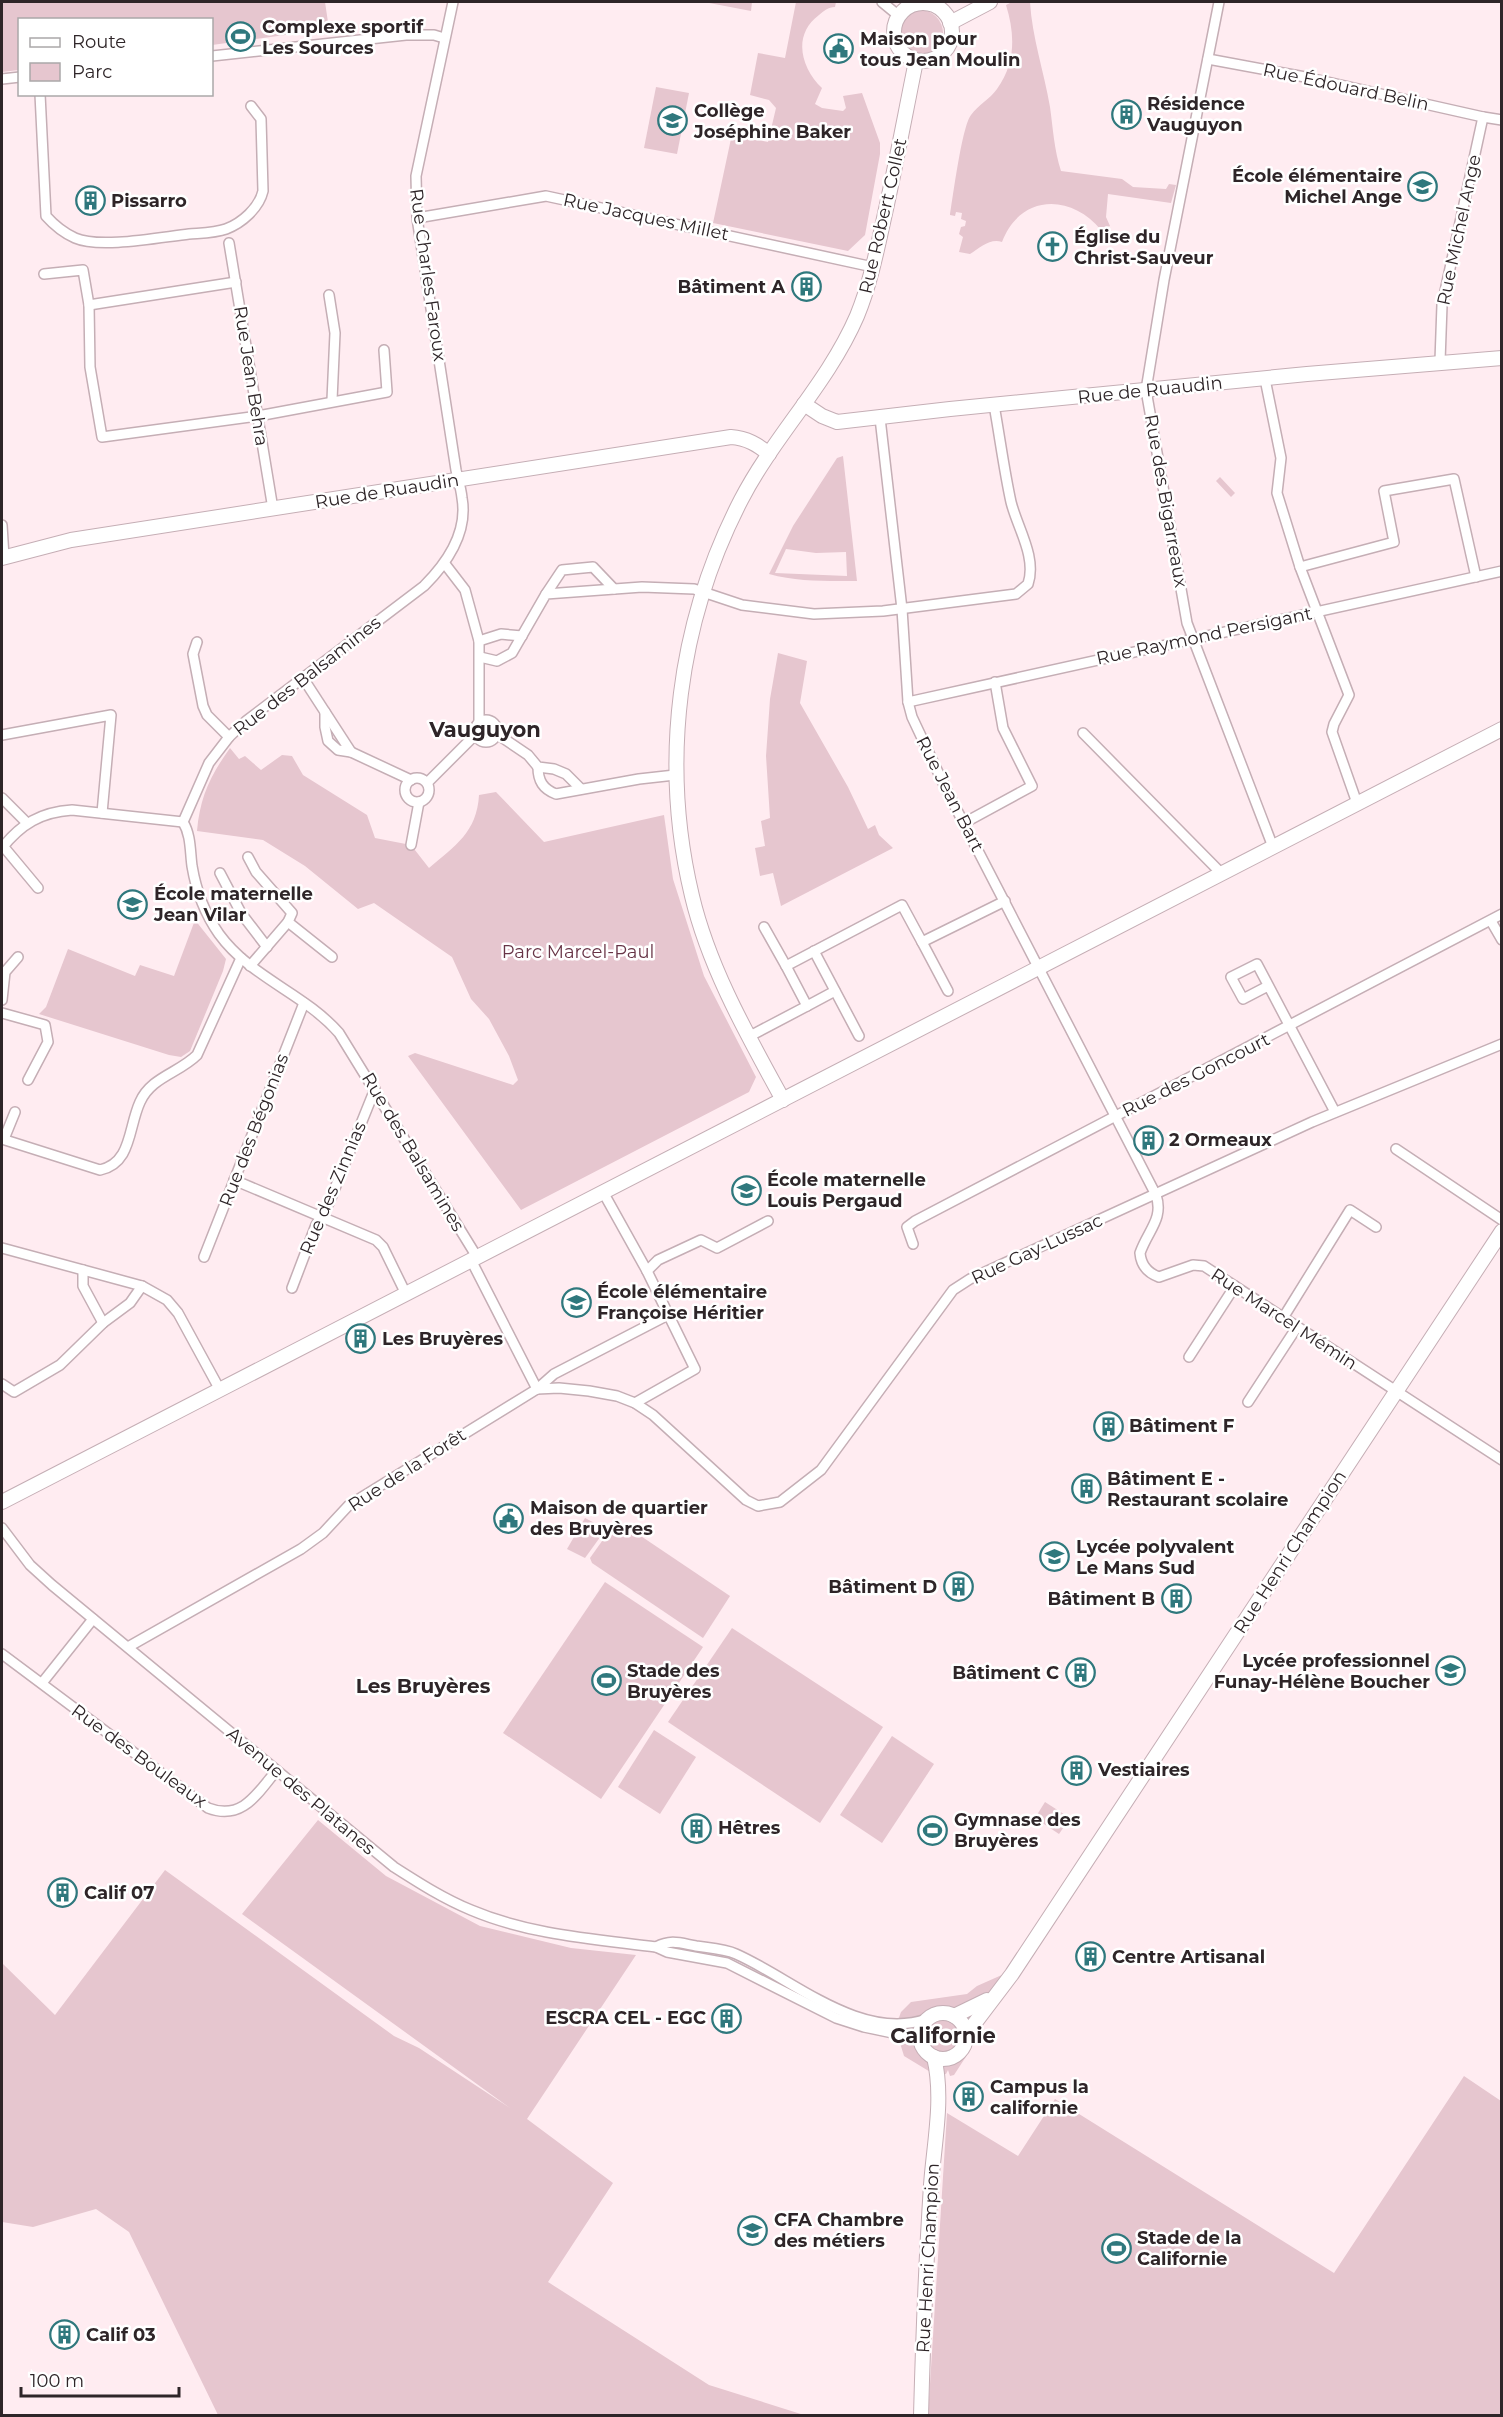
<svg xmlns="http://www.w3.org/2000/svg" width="1503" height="2417" viewBox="0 0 1503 2417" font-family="Montserrat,sans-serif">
<rect width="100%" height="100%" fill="#ffecf1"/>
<g fill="#e6c6cf" fill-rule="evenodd">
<path d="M2,2H325L329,29L212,45V20H20L19,70L2,72Z"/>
<path d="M704,2H752L751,11Z"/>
<path d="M796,2H836L835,7C828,7 824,11 819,15C792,35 801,68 822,88L815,104L822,108L843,111L846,108L843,96L862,93L880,143V154L865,235L848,251L713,223L732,134L768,142L776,108L769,100L750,95L758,53L785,58Z"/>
<path d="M1012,2H1030C1032,37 1044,72 1050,107C1053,128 1054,150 1061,171L1122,179L1133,187L1166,189L1169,184L1176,185L1171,203L1108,194L1106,217L1110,226L1101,230C1071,193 1020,194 1002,242C990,238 980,248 970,254L959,252L963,237L959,234L961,227L965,226L966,221L961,219L962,213L956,212L955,216L950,215C953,197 962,126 971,115C978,105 990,99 997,89C1016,63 1015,34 1006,5Z"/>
<circle cx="920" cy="33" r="23"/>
<path d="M656,87L689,93L677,154L644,148Z"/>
<path d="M843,456L857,581C827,581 798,582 769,574L793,526L837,458ZM786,549L816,553L846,552L847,576L775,573Z"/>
<path d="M1220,477L1235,493L1231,497L1216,481Z"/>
<path d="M778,653L807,661L800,703L848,787L868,829L875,825L879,835L893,848L781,906L773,873L760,876L755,848L765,846L761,821L770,818L766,756L770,699Z"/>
<path d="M230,748L239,759L245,756L261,770L282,755L292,756L303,775L367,815L375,838L411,845L429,868C455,846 477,832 479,795L496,792L544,842L664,815L673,879L704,976L756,1077L749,1092L521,1210L408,1056L415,1053L513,1085L518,1080L509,1056L489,1019L471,999L452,957L374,903L358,909L305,866L263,840L197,831C200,797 210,776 230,748Z"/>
<path d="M195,920L226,959L223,971L190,1051L181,1057L169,1055L39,1014L46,1007L68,949L135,976L140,965L174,976Z"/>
<path d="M585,1518L606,1529L585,1558L567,1549Z"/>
<path d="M617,1520L730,1596L703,1638L592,1563L590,1558Z"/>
<path d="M605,1582L703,1647L601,1799L503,1733Z"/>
<path d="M732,1628L883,1727L820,1823L668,1722Z"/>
<path d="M654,1730L696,1757L660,1814L618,1787Z"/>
<path d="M892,1736L934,1764L882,1843L840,1815Z"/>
<path d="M1045,1802L1070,1818L1059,1834L1035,1818Z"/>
<path d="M318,1820L386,1876L480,1926L571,1948L636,1955L527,2119L613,2183L548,2282L709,2385L804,2415H218L129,2232L96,2209L33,2227L2,2222V1963L55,2015L165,1870L394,2036L419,2048L510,2108L242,1914Z"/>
<path d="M1004,1974L964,2028C950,2004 918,2012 920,2040C925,2057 940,2061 955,2055L952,2064L967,2055L954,2075L950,2076L948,2070L946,2074L932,2073L904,2056L900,2043L905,2022L897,2023L901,2012L911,2002L967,1994L977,1986Z"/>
<circle cx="943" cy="2036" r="16"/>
<path d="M1464,2076L1501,2101V2415L928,2416L947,2113L1018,2156L1055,2099L1334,2273Z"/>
</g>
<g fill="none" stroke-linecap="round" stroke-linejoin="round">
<defs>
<g id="street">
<path d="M882,2L899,16"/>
<path d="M1219,2L1164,280L1146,390L1187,623L1273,847"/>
<path d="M212,56L406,35H434L444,38"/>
<path d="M1208,59L1305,77L1483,117"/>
<path d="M2,79L20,77"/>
<path d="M40,94L46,216C54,225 64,233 75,238C100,249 161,237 189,234C201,233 215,233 226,229C242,223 259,208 263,191L261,119L251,106"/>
<path d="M417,218L546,196L873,267"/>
<path d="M229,243L273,509"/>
<path d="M44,274L83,270L89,305L90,367L102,437L258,416L387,392L384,350"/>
<path d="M329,295L335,333L332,400"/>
<path d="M89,305L236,282"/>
<path d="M1440,361L1442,305L1483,117L1502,120"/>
<path d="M1265,379L1281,458L1277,493L1300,567L1349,695L1334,724L1332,732L1357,803"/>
<path d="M880,418L902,609L908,702L912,717L945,787L1156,1195C1164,1219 1148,1230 1140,1253C1141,1265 1148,1273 1159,1277L1193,1265L1204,1266L1502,1460"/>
<path d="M2,525L4,557"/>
<path d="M445,564L465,590L479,641V722"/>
<path d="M1300,567L1394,542L1384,491L1454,479L1476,577"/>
<path d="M546,594L562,570L593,567L614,589"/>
<path d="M479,641L501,634L522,636"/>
<path d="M197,642L193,654L203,706L207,715L229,737"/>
<path d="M480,657L497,661L512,653L546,594L642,587L694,589L742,605L814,614L883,611L1016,594L1028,584C1037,557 1017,527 1011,502C1004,470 1000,438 994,405"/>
<path d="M303,678L351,752"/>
<path d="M908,702L1502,571"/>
<path d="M325,712V727L328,741L338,750L351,752L411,780"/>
<circle cx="486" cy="731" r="11"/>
<path d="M1083,733L1221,873"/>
<path d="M497,734L528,755L538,767L554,769L566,774L580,788"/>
<path d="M2,735L111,715L102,813"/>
<path d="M538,767C538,781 543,789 556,794L639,779L675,775"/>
<circle cx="417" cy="790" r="12"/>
<path d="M427,783L475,735"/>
<path d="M2,798L27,823"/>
<path d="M183,822L209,763L229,737L246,721L424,586C447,563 468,532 462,498C461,488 458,479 456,470L417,218L416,176L453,2"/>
<path d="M183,822C191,835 190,851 192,866C196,890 205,914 219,934C251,978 304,993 339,1033L477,1257"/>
<path d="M964,823L1032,786L1003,728L995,682"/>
<path d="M411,845L419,802"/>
<path d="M3,846L38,888"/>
<path d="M2,848C21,824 41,812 72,810L183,822"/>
<path d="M248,857L256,872L292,913L288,922L332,957"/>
<path d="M220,873L241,913L267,947"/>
<path d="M1491,921L1502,940"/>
<path d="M764,927L786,966"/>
<path d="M922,942L948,991"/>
<path d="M814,951L859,1036"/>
<path d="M250,966L288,922"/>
<path d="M1268,986L1243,999L1231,977L1257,964L1335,1112"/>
<path d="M2,1000L5,972L18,957"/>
<path d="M807,1006L835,991"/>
<path d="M2,1013L45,1025L48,1042L28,1080"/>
<path d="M750,1036L807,1006L786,966L902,905L922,942L1005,901"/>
<path d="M2,1139L100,1170C132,1163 128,1128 140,1102C151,1077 179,1073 197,1055L241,958"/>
<path d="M4,1139L15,1112"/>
<path d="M1396,1149L1502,1220"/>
<path d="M234,1180L376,1240L383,1247L406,1294"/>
<path d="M603,1192L647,1271"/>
<path d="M913,1244L907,1227L915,1221L1502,914"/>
<path d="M2,1248L142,1286L167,1300L178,1313L220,1390"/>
<path d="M204,1257L304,1003"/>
<path d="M471,1260L537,1389"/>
<path d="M83,1270V1286L103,1323"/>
<path d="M292,1288L316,1225L329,1203L375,1089"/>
<path d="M1283,1318L1350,1210L1376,1227"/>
<path d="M1189,1357L1235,1286"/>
<path d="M2,1384L14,1392L60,1365L103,1323L130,1303L142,1286"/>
<path d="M537,1389L559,1388L589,1391L617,1396L635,1403L653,1415L746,1500L758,1506L780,1502L821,1470L953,1290L970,1279L1312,1122L1502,1044"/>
<path d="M1248,1402L1297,1327"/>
<path d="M635,1403L695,1369L647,1271L658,1260L701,1240L717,1248L768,1221"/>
<path d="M2,1528L30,1565L52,1585L394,1867C419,1883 444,1899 471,1910C530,1935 594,1939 656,1947L667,1952L727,1963L836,2018L864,2027L902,2035L916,2039L922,2045"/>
<path d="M128,1647L301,1549L323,1533L349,1505L537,1389L554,1374L668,1315"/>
<path d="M2,1654L208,1808C242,1821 257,1794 276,1771"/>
<path d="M42,1683L93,1619"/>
<path d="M656,1947C671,1939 680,1943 696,1946C709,1948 725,1949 736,1954C793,1979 860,2042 927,2019"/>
</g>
<g id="secondary">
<circle cx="923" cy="32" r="29"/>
<path d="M950,23L990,2"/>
<path d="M804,404L822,416L837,422L950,409L1307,374L1502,358"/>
<path d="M2,558L71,540L731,437C747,438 758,445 769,454"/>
<path d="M783,1100C748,1036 709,968 692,896C660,763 678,622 741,500C774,436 828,383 857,316C871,282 878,245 886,209C897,159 906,110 916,61"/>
<path d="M2,1502L1502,729"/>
<circle cx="943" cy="2036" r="23"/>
<path d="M954,2016L987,2000"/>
<path d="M965,2036L1012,1974L1502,1231"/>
<path d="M921,2416C923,2339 926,2262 931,2185C934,2143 944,2098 934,2057"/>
</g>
</defs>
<use href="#street" stroke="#c5aeb5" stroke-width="12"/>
<use href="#secondary" stroke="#c5aeb5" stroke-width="16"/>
<use href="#street" stroke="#fff" stroke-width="9"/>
<use href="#secondary" stroke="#fff" stroke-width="14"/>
</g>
<defs>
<symbol id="stadium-ring" viewBox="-11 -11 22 22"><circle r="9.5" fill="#fff" stroke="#2f787d" stroke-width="1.5"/><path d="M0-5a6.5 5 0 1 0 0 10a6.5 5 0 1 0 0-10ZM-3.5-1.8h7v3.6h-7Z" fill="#2f787d"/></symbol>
<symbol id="civic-ring" viewBox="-11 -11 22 22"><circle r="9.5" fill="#fff" stroke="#2f787d" stroke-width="1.5"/><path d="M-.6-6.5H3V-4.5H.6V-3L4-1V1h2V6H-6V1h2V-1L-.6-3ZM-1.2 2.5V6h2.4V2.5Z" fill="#2f787d"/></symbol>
<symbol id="building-ring" viewBox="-11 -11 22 22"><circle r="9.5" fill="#fff" stroke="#2f787d" stroke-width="1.5"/><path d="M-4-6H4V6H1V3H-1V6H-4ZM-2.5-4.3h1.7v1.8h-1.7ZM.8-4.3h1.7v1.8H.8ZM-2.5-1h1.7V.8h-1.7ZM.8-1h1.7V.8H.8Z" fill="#2f787d"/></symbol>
<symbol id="school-ring" viewBox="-11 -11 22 22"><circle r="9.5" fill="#fff" stroke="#2f787d" stroke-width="1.5"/><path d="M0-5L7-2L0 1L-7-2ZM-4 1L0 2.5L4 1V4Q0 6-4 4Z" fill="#2f787d"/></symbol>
<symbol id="church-ring" viewBox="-11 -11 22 22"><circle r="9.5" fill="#fff" stroke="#2f787d" stroke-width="1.5"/><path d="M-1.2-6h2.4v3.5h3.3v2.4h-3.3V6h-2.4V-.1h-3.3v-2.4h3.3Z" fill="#2f787d"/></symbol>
</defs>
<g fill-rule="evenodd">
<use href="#stadium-ring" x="224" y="20" width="33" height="33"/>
<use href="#civic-ring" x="822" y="32" width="33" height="33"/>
<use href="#building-ring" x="1110" y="98" width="33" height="33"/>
<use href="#school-ring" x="656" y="104" width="33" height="33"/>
<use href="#school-ring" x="1406" y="170" width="33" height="33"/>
<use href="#building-ring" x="74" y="184" width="33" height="33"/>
<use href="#church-ring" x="1036" y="230" width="33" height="33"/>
<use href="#building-ring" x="790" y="270" width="33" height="33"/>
<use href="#school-ring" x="116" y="888" width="33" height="33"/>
<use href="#building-ring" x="1132" y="1124" width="33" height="33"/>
<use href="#school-ring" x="730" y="1174" width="33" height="33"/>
<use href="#school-ring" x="560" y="1286" width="33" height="33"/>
<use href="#building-ring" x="344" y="1322" width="33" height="33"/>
<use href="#building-ring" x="1092" y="1410" width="33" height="33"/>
<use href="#building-ring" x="1070" y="1472" width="33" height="33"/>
<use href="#civic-ring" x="492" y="1502" width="33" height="33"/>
<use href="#school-ring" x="1038" y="1540" width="33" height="33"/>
<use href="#building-ring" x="942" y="1570" width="33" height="33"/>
<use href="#building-ring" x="1160" y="1582" width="33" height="33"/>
<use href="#school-ring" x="1434" y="1654" width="33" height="33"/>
<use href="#building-ring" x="1064" y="1656" width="33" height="33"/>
<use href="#stadium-ring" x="590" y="1664" width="33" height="33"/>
<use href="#building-ring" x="1060" y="1754" width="33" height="33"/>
<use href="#building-ring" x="680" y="1812" width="33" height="33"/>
<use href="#stadium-ring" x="916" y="1814" width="33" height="33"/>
<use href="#building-ring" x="46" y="1876" width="33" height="33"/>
<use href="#building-ring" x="1074" y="1940" width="33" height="33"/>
<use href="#building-ring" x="710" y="2002" width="33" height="33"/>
<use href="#building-ring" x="952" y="2080" width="33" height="33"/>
<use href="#school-ring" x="736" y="2214" width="33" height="33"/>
<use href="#stadium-ring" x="1100" y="2232" width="33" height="33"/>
<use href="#building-ring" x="48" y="2318" width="33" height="33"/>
</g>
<g text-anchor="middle" stroke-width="5" stroke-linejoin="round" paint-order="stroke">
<g font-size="18" font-weight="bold" fill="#2e2528" stroke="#fff" text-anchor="start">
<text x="262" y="33">Complexe sportif<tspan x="262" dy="21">Les Sources</tspan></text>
<text x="860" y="45">Maison pour<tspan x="860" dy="21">tous Jean Moulin</tspan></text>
<text x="1147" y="110">Résidence<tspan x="1147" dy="21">Vauguyon</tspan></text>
<text x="694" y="117">Collège<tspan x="694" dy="21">Joséphine Baker</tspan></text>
<text x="1402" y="182" text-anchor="end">École élémentaire<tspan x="1402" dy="21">Michel Ange</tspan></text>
<text x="111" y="207">Pissarro</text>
<text x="1074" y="243">Église du<tspan x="1074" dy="21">Christ-Sauveur</tspan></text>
<text x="785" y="293" text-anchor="end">Bâtiment A</text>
<text x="154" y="900">École maternelle<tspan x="154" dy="21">Jean Vilar</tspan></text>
<text x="1169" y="1146">2 Ormeaux</text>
<text x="767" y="1186">École maternelle<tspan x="767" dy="21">Louis Pergaud</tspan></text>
<text x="597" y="1298">École élémentaire<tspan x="597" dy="21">Françoise Héritier</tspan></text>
<text x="382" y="1345">Les Bruyères</text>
<text x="1129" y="1432">Bâtiment F</text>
<text x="1107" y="1485">Bâtiment E -<tspan x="1107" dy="21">Restaurant scolaire</tspan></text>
<text x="530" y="1514">Maison de quartier<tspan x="530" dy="21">des Bruyères</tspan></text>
<text x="1076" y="1553">Lycée polyvalent<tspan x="1076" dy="21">Le Mans Sud</tspan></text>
<text x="937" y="1593" text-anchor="end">Bâtiment D</text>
<text x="1155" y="1605" text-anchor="end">Bâtiment B</text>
<text x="1430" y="1667" text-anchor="end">Lycée professionnel<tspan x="1430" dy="21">Funay-Hélène Boucher</tspan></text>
<text x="627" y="1677">Stade des<tspan x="627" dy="21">Bruyères</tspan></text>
<text x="1059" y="1679" text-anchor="end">Bâtiment C</text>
<text x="1098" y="1776">Vestiaires</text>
<text x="954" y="1826">Gymnase des<tspan x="954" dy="21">Bruyères</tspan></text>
<text x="718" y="1834">Hêtres</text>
<text x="84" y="1899">Calif 07</text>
<text x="1112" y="1963">Centre Artisanal</text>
<text x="706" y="2024" text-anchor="end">ESCRA CEL - EGC</text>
<text x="990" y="2093">Campus la<tspan x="990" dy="21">californie</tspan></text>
<text x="774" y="2226">CFA Chambre<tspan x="774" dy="21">des métiers</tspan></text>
<text x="1137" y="2244">Stade de la<tspan x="1137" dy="21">Californie</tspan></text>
<text x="86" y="2341">Calif 03</text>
</g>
<g font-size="18" fill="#2e2528" stroke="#fff">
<text transform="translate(1346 87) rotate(12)" y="6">Rue Édouard Belin</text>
<text transform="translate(883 216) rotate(-77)" y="6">Rue Robert Collet</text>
<text transform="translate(646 217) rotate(12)" y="6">Rue Jacques Millet</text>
<text transform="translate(1459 230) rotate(-78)" y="6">Rue Michel Ange</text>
<text transform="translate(428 275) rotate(82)" y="6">Rue Charles Faroux</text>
<text transform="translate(251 376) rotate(81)" y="6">Rue Jean Behra</text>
<text transform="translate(1150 390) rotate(-6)" y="6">Rue de Ruaudin</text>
<text transform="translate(387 491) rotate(-9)" y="6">Rue de Ruaudin</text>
<text transform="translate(1166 501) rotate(80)" y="6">Rue des Bigarreaux</text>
<text transform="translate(1204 636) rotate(-12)" y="6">Rue Raymond Persigant</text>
<text transform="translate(307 676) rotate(-38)" y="6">Rue des Balsamines</text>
<text transform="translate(950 794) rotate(63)" y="6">Rue Jean Bart</text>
<text transform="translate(1196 1075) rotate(-27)" y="6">Rue des Goncourt</text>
<text transform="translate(254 1130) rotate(-69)" y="6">Rue des Bégonias</text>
<text transform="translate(413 1152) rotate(59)" y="6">Rue des Balsamines</text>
<text transform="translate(333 1188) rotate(-67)" y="6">Rue des Zinnias</text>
<text transform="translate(1037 1249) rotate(-25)" y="6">Rue Gay-Lussac</text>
<text transform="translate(1284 1319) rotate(33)" y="6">Rue Marcel Mémin</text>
<text transform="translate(407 1470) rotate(-33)" y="6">Rue de la Forêt</text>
<text transform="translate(1290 1552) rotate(-57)" y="6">Rue Henri Champion</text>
<text transform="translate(139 1756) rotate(36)" y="6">Rue des Bouleaux</text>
<text transform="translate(301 1791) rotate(40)" y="6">Avenue des Platanes</text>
<text transform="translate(928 2258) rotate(-87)" y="6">Rue Henri Champion</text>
</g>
<g font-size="18" fill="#673446" stroke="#fff">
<text x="578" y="958">Parc Marcel-Paul</text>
</g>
<g font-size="20" font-weight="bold" fill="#2e2528" stroke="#fff">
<text x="423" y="1693">Les Bruyères</text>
</g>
<g font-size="21" font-weight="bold" fill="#2e2528" stroke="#fff">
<text x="485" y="737">Vauguyon</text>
<text x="943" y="2043">Californie</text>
</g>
</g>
<rect width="1503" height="2417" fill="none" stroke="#2e2528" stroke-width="6"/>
<rect x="18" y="18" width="195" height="78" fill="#ffffff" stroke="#aba8a9" stroke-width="1.5"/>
<rect x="30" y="38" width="30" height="9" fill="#ffffff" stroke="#aba8a9" stroke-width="1.5"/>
<text x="72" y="48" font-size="18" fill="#2e2528">Route</text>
<rect x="30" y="63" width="30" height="18" fill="#e6c6cf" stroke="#aba8a9" stroke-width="1.5"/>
<text x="72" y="78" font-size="18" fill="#2e2528">Parc</text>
<path d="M21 2387v9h158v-9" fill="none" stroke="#2e2528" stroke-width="3"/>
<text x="30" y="2387" font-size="18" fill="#2e2528" stroke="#ffffff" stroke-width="4.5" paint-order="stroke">100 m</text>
</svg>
